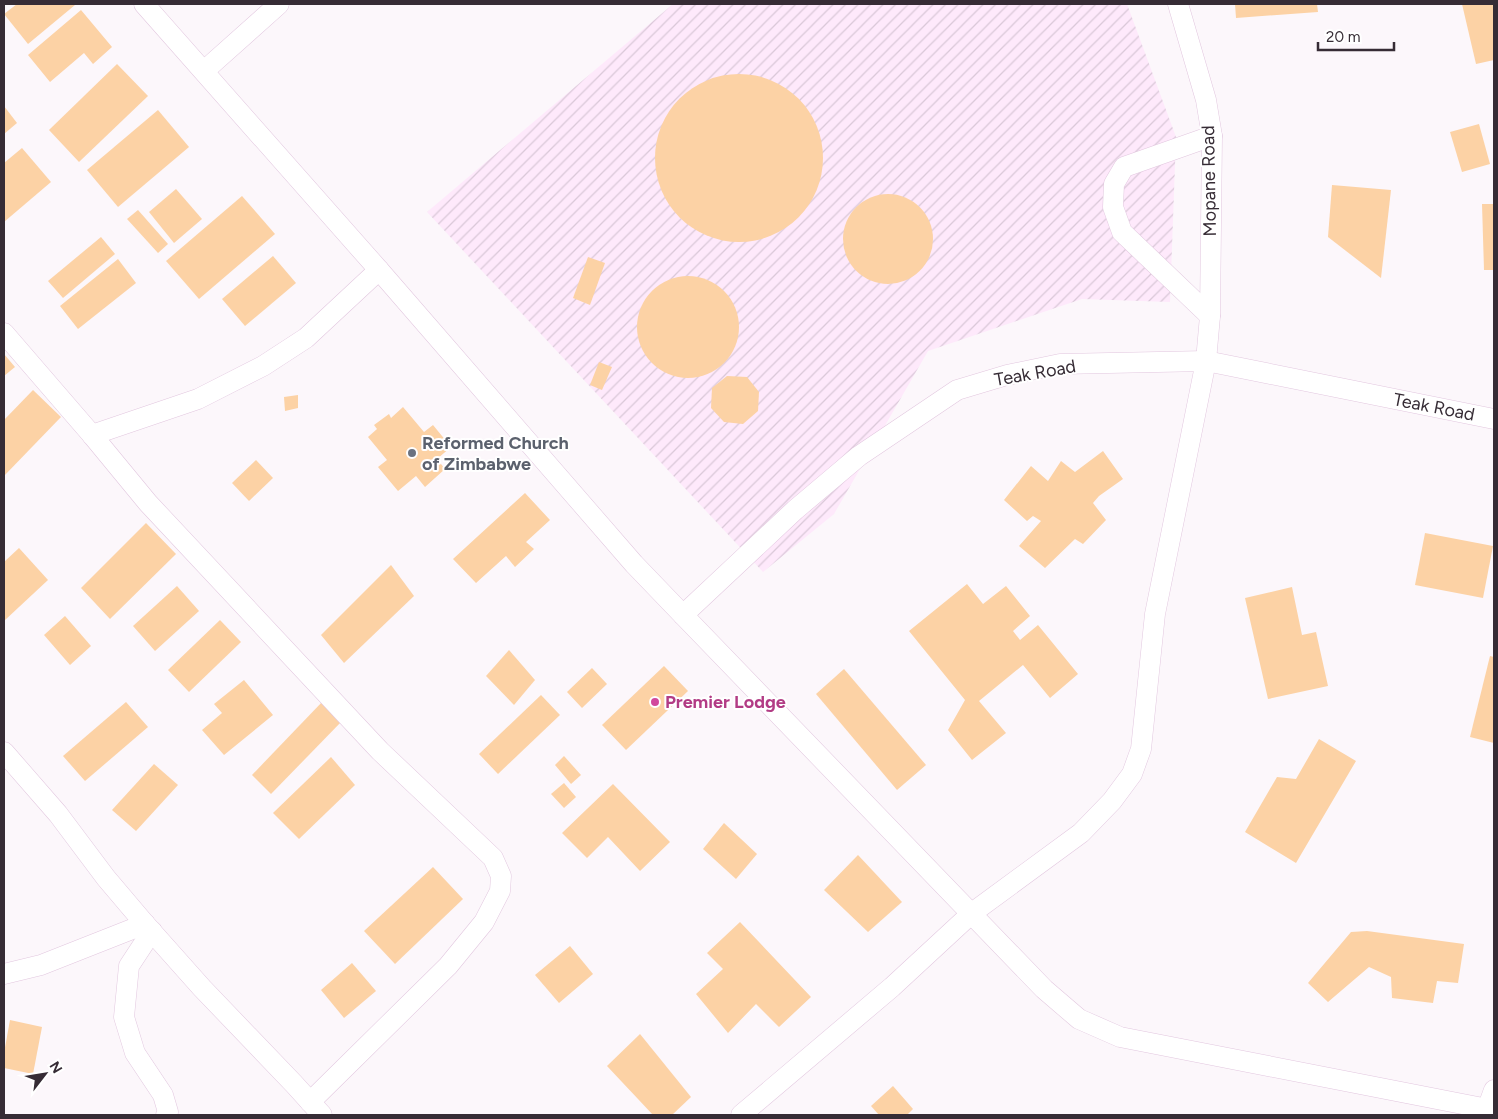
<svg xmlns="http://www.w3.org/2000/svg" width="1498" height="1119" viewBox="0 0 1498 1119" font-family="Figtree,sans-serif">
<defs>
<pattern id="industrial-furrows" width="10" height="10" patternUnits="userSpaceOnUse" patternTransform="scale(1.25)"><rect width="10" height="10" fill="#fee9fb"/><path d="M-1 1l2-2M0 10L10 0M9 11l2-2" fill="none" stroke="#dac8d8"/></pattern>
</defs>
<rect width="100%" height="100%" fill="#fcf7fb"/>
<path fill="url(#industrial-furrows)" d="M673,4H1127L1176,137L1170,302L1082,299L928,351L834,514L763,572L427,212Z"/>
<g fill="#fcd2a5">
<path d="M17,4H74L75,5L28,44L4,14Z"/>
<path d="M1235,4H1317L1318,12L1236,18Z"/>
<path d="M1462,4H1494V60L1476,64Z"/>
<path d="M81,10L112,47L93,64L84,53L50,82L28,55Z"/>
<path d="M117,64L148,96L79,162L49,130Z"/>
<circle cx="739" cy="158" r="84"/>
<path d="M4,106L17,123L4,134Z"/>
<path d="M158,110L189,147L118,207L87,170Z"/>
<path d="M1479,124L1490,164L1462,172L1450,132Z"/>
<path d="M22,148L51,182L4,222V163Z"/>
<path d="M1332,185L1391,190L1381,278L1328,237Z"/>
<path d="M176,189L202,219L174,243L149,212Z"/>
<circle cx="888" cy="239" r="45"/>
<path d="M242,196L275,234L199,299L166,261Z"/>
<path d="M1482,204H1494V270H1484Z"/>
<path d="M138,210L168,244L158,253L127,219Z"/>
<path d="M101,237L115,254L63,298L48,281Z"/>
<path d="M273,256L296,283L245,326L222,299Z"/>
<path d="M588,257L605,263L590,305L573,298Z"/>
<path d="M118,259L136,283L78,329L60,306Z"/>
<circle cx="688" cy="327" r="51"/>
<path d="M4,354L15,367L4,376Z"/>
<path d="M599,362L612,367L602,390L590,385Z"/>
<path d="M727,376L747,377L759,392L758,411L743,424L724,422L711,408L712,388Z"/>
<path d="M33,390L61,417L4,476V420Z"/>
<path d="M298,395V408L285,411L284,397Z"/>
<path d="M403,407L424,432L433,425L451,447L437,459L445,469L425,487L416,476L398,491L378,467L387,460L368,437L377,429L374,425L389,414L391,418Z"/>
<path d="M1103,451L1123,479L1099,496L1093,503L1106,520L1083,544L1075,539L1045,568L1019,546L1041,521L1033,516L1027,521L1004,500L1031,466L1048,481L1061,461L1075,472Z"/>
<path d="M256,460L273,478L249,501L232,483Z"/>
<path d="M525,493L550,520L526,542L534,549L515,567L506,556L476,583L453,559Z"/>
<path d="M146,523L176,554L110,619L81,588Z"/>
<path d="M1425,533L1493,546L1483,598L1415,585Z"/>
<path d="M19,548L48,580L4,621V562Z"/>
<path d="M391,565L414,596L344,663L321,635Z"/>
<path d="M967,584L983,604L1006,586L1030,616L1013,631L1020,640L1038,625L1078,674L1050,698L1023,665L979,701L1006,733L972,760L948,730L965,700L909,631Z"/>
<path d="M177,586L199,611L155,651L133,626Z"/>
<path d="M1292,587L1302,635L1316,632L1328,686L1268,699L1245,598Z"/>
<path d="M65,616L91,646L70,665L44,635Z"/>
<path d="M220,620L241,642L189,692L168,670Z"/>
<path d="M509,650L535,680L514,705L486,676Z"/>
<path d="M1490,656L1494,657V743L1470,737Z"/>
<path d="M664,666L688,691L626,750L602,725Z"/>
<path d="M592,668L607,684L582,708L567,692Z"/>
<path d="M844,669L926,765L897,790L816,694Z"/>
<path d="M244,680L273,715L224,755L202,730L222,713L214,704Z"/>
<path d="M541,695L560,715L498,774L479,754Z"/>
<path d="M323,701L343,720L271,794L252,775Z"/>
<path d="M126,702L148,727L85,781L63,756Z"/>
<path d="M1319,739L1356,761L1296,863L1245,832L1277,777L1296,779Z"/>
<path d="M564,756L581,775L571,784L555,765Z"/>
<path d="M331,757L355,785L299,839L273,813Z"/>
<path d="M154,764L178,785L136,831L112,810Z"/>
<path d="M564,783L576,797L564,808L551,794Z"/>
<path d="M613,784L670,842L640,871L608,837L587,858L562,833Z"/>
<path d="M724,823L757,854L736,879L703,849Z"/>
<path d="M858,855L902,902L868,932L824,890Z"/>
<path d="M433,867L463,899L395,964L364,931Z"/>
<path d="M740,922L811,997L779,1027L756,1004L728,1033L696,994L723,969L707,953Z"/>
<path d="M1367,931L1464,944L1458,983L1437,981L1433,1003L1392,998L1391,977L1369,967L1328,1002L1308,983L1351,932Z"/>
<path d="M570,946L593,974L559,1003L535,975Z"/>
<path d="M352,963L376,991L344,1018L321,990Z"/>
<path d="M10,1020L42,1027L33,1074L4,1068V1053Z"/>
<path d="M640,1034L691,1097L672,1115H653L607,1066Z"/>
<path d="M893,1086L913,1109L907,1115H879L871,1106Z"/>
</g>
<g fill="none" stroke-linecap="round" stroke-linejoin="round">
<defs>
<g id="street">
<path d="M144,4L379,270L634,564L683,615L1044,989L1079,1019L1120,1037L1488,1109"/>
<path d="M204,71L279,4"/>
<path d="M1210,316L1122,232L1113,207L1114,184L1124,167L1212,136"/>
<path d="M4,333L92,435L148,503L380,751L493,858L501,876L500,891L484,922L448,966L310,1102"/>
<path d="M92,435L198,399L263,366L306,338L379,270"/>
<path d="M683,615L795,510L859,456L957,390L1007,375L1060,364L1206,361L1494,419"/>
<path d="M4,752L58,814L106,878L145,924L202,988L294,1084L322,1115"/>
<path d="M152,931L129,966L124,1017L135,1053L163,1095L168,1112L166,1115"/>
<path d="M4,974L41,965L145,924"/>
<path d="M741,1115L892,987L972,913L1081,833L1112,801L1132,774L1141,749L1155,614L1206,361L1210,316L1212,136L1206,100L1178,4"/>
<path d="M1485,1115L1494,1090"/>
</g>
</defs>
<use href="#street" stroke="#e2c7df" stroke-width="21"/>
<use href="#street" stroke="#fff" stroke-width="20"/>
</g>
<circle fill="#6b7280" stroke="#fff" stroke-width="2" cx="412" cy="453" r="5"/>
<circle fill="#d1479c" stroke="#fff" stroke-width="2" cx="655" cy="702" r="5"/>
<g text-anchor="middle" stroke-width="4" stroke-linejoin="round" paint-order="stroke">
<g font-size="18" fill="#362c35" stroke="#fff">
<text transform="translate(1209 181) rotate(-91)" y="6">Mopane Road</text>
<text transform="translate(1035 373) rotate(-10)" y="6">Teak Road</text>
<text transform="translate(1434 407) rotate(11)" y="6">Teak Road</text>
</g>
<g font-size="18" font-weight="bold" fill="#5b616d" stroke="#fff" text-anchor="start">
<text x="422" y="449">Reformed Church<tspan x="422" dy="21">of Zimbabwe</tspan></text>
</g>
<g font-size="18" font-weight="bold" fill="#b23c85" stroke="#fff" text-anchor="start">
<text x="665" y="708">Premier Lodge</text>
</g>
</g>
<rect width="1498" height="1119" fill="none" stroke="#362c35" stroke-width="10"/>
<g transform="translate(45 1074) rotate(59)" stroke="#ffffff" stroke-width="4" paint-order="stroke">
<path d="M0-4L9 19L0 12L-9 19Z" fill="#362c35"/>
<text y="-8" font-size="14" font-weight="bold" text-anchor="middle" fill="#362c35">N</text>
</g>
<path d="M1318 42v8h76v-8" fill="none" stroke="#362c35" stroke-width="2.5"/>
<text x="1326" y="42" font-size="15" fill="#362c35" stroke="#ffffff" stroke-width="4" paint-order="stroke">20 m</text>
</svg>
